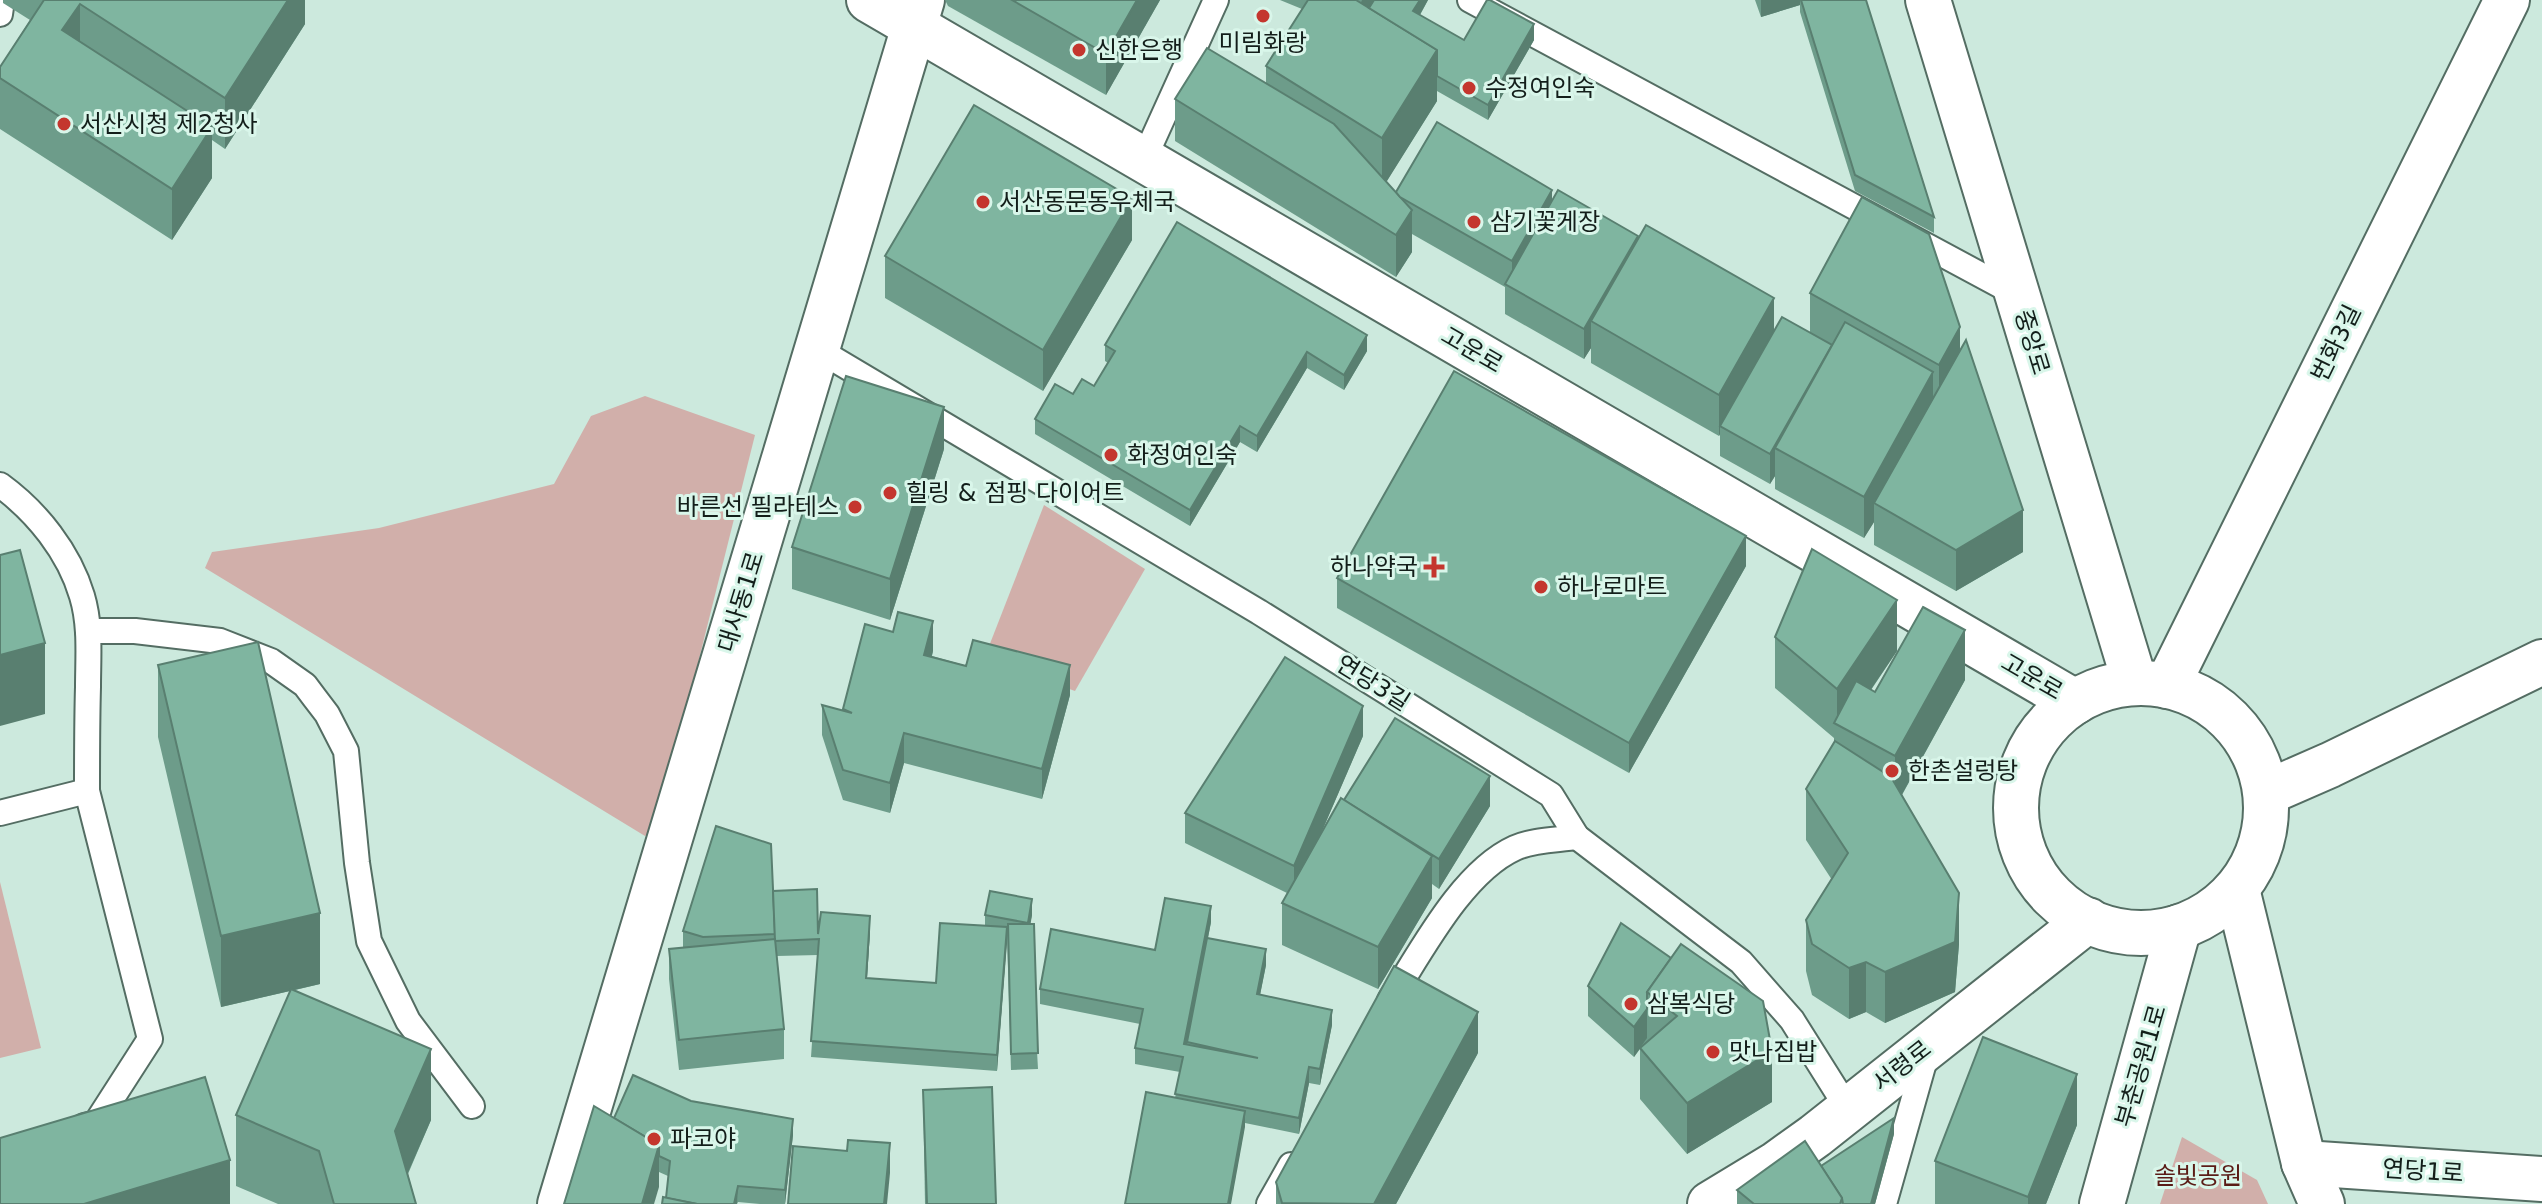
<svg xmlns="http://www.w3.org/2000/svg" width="2542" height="1204" viewBox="0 0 2542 1204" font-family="'DejaVu Sans','Noto Sans KR',sans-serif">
<rect width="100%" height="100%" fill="#cce9dd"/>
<g fill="#d1afaa">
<path d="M645,396L755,435L658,823L645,836L205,568L212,552L379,528L554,484L591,416Z"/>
<path d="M1044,505L1145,569L1075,691L984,659Z"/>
<path d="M0,882L41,1048L0,1058Z"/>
<path d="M2182,1137L2257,1180L2268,1204H2160Z"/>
</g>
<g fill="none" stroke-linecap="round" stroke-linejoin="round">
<defs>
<g id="service">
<path d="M1470,0L2018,295"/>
<path d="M0,14L2,0"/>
<path d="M1144,159L1216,0"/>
<path d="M817,349L1259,612L1551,795L1577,837L1741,962L1792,1020L1848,1109"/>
<path d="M0,485C37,512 69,552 82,596C91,626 88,657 88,687C87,722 87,757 87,791"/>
<path d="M88,631H135L220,641L271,661L305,685L314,697L327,714L346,751L357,863L369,941L408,1021L472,1106"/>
<path d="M0,813L87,791L150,1039L96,1123L84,1126"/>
<path d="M1390,1000C1421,952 1462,872 1515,848C1532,840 1558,840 1577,837"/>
<path d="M1269,1204L1291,1165"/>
<path d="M1884,1204L1927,1052"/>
</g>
<g id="minor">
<path d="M2167,686L2507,0"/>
<path d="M2237,889L2304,1163L2322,1204"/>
<path d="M2304,1163L2542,1179"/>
<path d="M560,1204L922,0"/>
<path d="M2102,1204L2179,927"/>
</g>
<g id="tertiary">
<path d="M869,0L2075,702"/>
<path d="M1928,0L2135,683"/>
<circle cx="2141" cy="808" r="125"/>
<path d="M2266,793L2330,765L2542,662"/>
<path d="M1710,1204L1776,1164L1815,1136L2088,920"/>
</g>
</defs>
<use href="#service" stroke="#546d63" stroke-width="28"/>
<use href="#minor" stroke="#546d63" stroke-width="48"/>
<use href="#tertiary" stroke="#546d63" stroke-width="48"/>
<use href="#service" stroke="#fff" stroke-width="24"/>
<use href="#minor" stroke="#fff" stroke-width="44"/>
<use href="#tertiary" stroke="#fff" stroke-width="44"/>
</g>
<g fill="#6d9c8a">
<path d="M3,0H305V24L225,149L212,140V178L172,240L0,129V67L30,20L3,3Z"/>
<path d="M945,0H1160L1106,95L948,6Z"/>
<path d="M1280,0H1428L1420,15L1464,40H1534L1488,120L1437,91V101L1386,182L1396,192L1552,201L1638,240L1774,331L1810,333V293L1960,350L2023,552L1956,591L1874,545V522L1864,538L1775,489V476L1770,484L1720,456V434L1719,436L1591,363V348L1584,359L1505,314V287L1412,234V252L1396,277L1175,141V99L1266,84V66L1302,9Z"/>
<path d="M1755,0H1866L1934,217V233L1855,191L1800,12V5L1761,17Z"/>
<path d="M1132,240L1043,391L885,298V256Z"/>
<path d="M1105,345L1367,351L1344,390L1307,368L1257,452L1240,442L1190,526L1035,434V419L1073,394L1094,386L1108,363L1105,361Z"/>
<path d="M944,449L890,620L792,589V547Z"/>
<path d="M1746,566L1629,773L1337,608V578Z"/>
<path d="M1775,637L1897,651L1871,690L1875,692L1965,680L1902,795L1959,944L1955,992L1885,1023L1866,1012L1849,1019L1812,995L1806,971V920L1832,880L1806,840V789L1834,744V738L1775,688Z"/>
<path d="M933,651L932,656L1070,695L1042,799L904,763L890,813L843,800L822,735V705L843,711V709Z"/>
<path d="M158,665L320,984L295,990L431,1120L408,1174L416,1204H278L236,1186V1115L290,991L221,1007L158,737Z"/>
<path d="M1363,736L1322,831L1344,801L1490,806L1439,889L1432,884V898L1378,989L1282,945V903L1287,893L1185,843V813Z"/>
<path d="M773,891L818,934L870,932L867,978L936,983L985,926V915H1032L1030,924L1038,1069L1011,1070L1007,935L997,1071L811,1057L818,955L777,956L784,1029V1059L679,1070L669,979V949L683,948V931Z"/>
<path d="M1211,922L1208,938L1266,965L1260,995L1332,1025L1320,1085L1309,1083L1299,1134L1245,1123V1127L1175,1098L1180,1072L1135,1064V1048L1140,1024L1040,1004V989L1155,950Z"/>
<path d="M1621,923L1772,1102L1687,1154L1640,1099V1049L1634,1057L1588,1016V986Z"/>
<path d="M1478,1053L1396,1204H1276V1182Z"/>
<path d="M923,1090L996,1204H925Z"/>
<path d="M691,1101L793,1135L785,1204H760L738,1202L737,1204H662L666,1198L668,1176L659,1172V1187L614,1118Z"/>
<path d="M2077,1125L2046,1204H1935V1161Z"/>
<path d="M1894,1134L1875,1204H1737V1190L1821,1166Z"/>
</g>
<g fill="#597f70">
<path d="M288,0H305V24L225,149V98Z"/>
<path d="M1137,0H1160L1106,95V54Z"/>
<path d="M1362,0H1375L1360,35V5Z"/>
<path d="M1420,0H1428L1413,27V11Z"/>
<path d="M1761,0H1800V5L1761,17Z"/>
<path d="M80,4V54L62,30Z"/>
<path d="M1534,24V40L1488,120V105Z"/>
<path d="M1437,50V101L1382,189V138Z"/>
<path d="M212,127V178L172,240V189Z"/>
<path d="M1552,190V220L1512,288V261Z"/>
<path d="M1132,198V240L1043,391V350Z"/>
<path d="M1412,210V252L1396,277V235Z"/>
<path d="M1638,236V266L1591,321V348L1584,359V329Z"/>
<path d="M1774,298V340L1720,426V434L1719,436V395Z"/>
<path d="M1960,327V369L1939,406V365Z"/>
<path d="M1367,335V351L1344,390V375Z"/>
<path d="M1832,345L1775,448V476L1770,484V454Z"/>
<path d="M1307,352V368L1257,452V436Z"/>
<path d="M1933,372V414L1874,503V522L1864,538V497Z"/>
<path d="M944,407V449L890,620V579Z"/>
<path d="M1240,426V442L1190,526V510Z"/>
<path d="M2023,510V552L1956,591V550Z"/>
<path d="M1746,536V566L1629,773V743Z"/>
<path d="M1897,600V651L1844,729L1837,725V689Z"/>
<path d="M933,621V651L924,684V655Z"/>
<path d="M1965,630V680L1895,807V756Z"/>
<path d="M45,643V714L0,726V655Z"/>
<path d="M1070,665V695L1042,799V769Z"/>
<path d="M1363,706V736L1294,896V866Z"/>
<path d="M904,733V763L890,813V783Z"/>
<path d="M1490,776V806L1439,889V859Z"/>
<path d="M1432,856V898L1378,989V947Z"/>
<path d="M1959,893V944L1955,992L1885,1023V972Z"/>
<path d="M1032,899V915L1028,939V923Z"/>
<path d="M1211,906V922L1184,1060V1044Z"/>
<path d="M320,913V984L221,1007V936Z"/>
<path d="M870,916V932L866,993V978Z"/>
<path d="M1007,927V943L997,1071V1055Z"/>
<path d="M1266,949V965L1257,1010V994Z"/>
<path d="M1866,962V1012L1849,1019V968Z"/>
<path d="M1647,1009V1038L1634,1057V1027Z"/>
<path d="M1332,1010V1025L1320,1085V1069Z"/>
<path d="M1478,1012V1053L1396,1204H1374Z"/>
<path d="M431,1049V1120L395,1202V1131Z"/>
<path d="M1772,1051V1102L1687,1154V1103Z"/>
<path d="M1309,1067V1083L1299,1134V1118Z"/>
<path d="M2077,1074V1125L2046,1204H2028V1197Z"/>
<path d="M1245,1111V1127L1231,1204H1228Z"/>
<path d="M1894,1118V1134L1875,1204H1871Z"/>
<path d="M793,1119V1135L785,1204V1190Z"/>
<path d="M890,1143V1173L887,1204H884Z"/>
<path d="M659,1145V1187L654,1204H642Z"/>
<path d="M230,1160V1204H84Z"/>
<path d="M738,1186L737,1204H734Z"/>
</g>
<g fill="#7fb5a0" stroke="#597f70" stroke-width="2">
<path d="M44,0H288L225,98L80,4L62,30L212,127L172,189L0,78V67Z"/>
<path d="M1012,0H1137L1106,54Z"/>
<path d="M1308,0H1356L1437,50L1382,138L1266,66Z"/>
<path d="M1374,0H1420L1413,11L1464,40L1487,0H1490L1534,24L1488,105L1437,76V50L1369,8Z"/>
<path d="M1801,0H1866L1934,217L1855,175Z"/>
<path d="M1207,48L1334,124L1412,210L1396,235L1175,99Z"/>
<path d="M974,105L1132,198L1043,350L885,256Z"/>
<path d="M1437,122L1552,190L1512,261L1400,197L1396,192Z"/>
<path d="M1558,190L1638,236L1584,329L1505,284Z"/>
<path d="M1862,197L1929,234L1960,327L1939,365L1810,293Z"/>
<path d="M1177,222L1367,335L1344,375L1307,352L1257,436L1240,426L1190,510L1035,419L1055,384L1073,394L1082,379L1094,386L1115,351L1105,345Z"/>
<path d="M1646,225L1774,298L1719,395L1591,321Z"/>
<path d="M1782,317L1832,345L1770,454L1720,426Z"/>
<path d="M1845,322L1933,372L1864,497L1775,448Z"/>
<path d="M1966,340L2023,510L1956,550L1874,503Z"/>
<path d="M1454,371L1746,536L1629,743L1337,578Z"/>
<path d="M846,376L944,407L890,579L792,547Z"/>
<path d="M1812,549L1897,600L1837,689L1775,637Z"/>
<path d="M20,550L45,643L0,655V555Z"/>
<path d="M1923,607L1965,630L1895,756L1834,723L1856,681L1875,692Z"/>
<path d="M898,612L933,621L924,655L966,666L973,640L1070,665L1042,769L904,733L890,783L843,770L822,705L852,713L843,709L865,624L893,632Z"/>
<path d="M258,642L320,913L221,936L158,665Z"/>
<path d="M1285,657L1363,706L1294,866L1185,813Z"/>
<path d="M1395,718L1490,776L1439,859L1344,800Z"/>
<path d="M1835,741L1891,777L1959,893L1955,942L1885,972L1866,962L1849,968L1812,944L1806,920L1848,853L1806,789Z"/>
<path d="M1341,798L1432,856L1378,947L1282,903Z"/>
<path d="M716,826L771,844L775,934L703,937L683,931Z"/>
<path d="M817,889L818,934L821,912L870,916L866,978L936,983L940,923L1007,927L997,1055L811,1041L819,939L775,941L773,891Z"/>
<path d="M990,891L1032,899L1028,923L985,915Z"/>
<path d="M1165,898L1211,906L1184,1044L1258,1058L1187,1042L1207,938L1266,949L1257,994L1332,1010L1320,1069L1309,1067L1299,1118L1175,1094L1183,1057L1135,1048L1143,1009L1040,989L1051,929L1155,950Z"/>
<path d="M1621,923L1671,958L1647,992V1009L1634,1027L1588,986Z"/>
<path d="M1008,924H1034L1038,1053L1011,1054Z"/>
<path d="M775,939L784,1029L679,1040L669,949Z"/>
<path d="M1681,944L1763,1001L1772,1051L1687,1103L1640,1048L1677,1016L1647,992Z"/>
<path d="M1394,966L1478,1012L1374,1204L1282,1203L1276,1182Z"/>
<path d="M291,989L431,1049L395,1131L416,1204H334L319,1151L236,1115Z"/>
<path d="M1983,1037L2077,1074L2028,1197L1935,1161Z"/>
<path d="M633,1075L691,1101L793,1119L785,1190L738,1186L734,1204H697L666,1198L670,1161L659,1156V1145L614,1118Z"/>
<path d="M205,1077L230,1160L84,1204H0V1138Z"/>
<path d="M992,1087L996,1204H927L923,1090Z"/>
<path d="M1146,1092L1245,1111L1228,1204H1125Z"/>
<path d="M594,1106L659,1145L642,1204H564Z"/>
<path d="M1894,1118L1871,1204H1843L1842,1198L1821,1166Z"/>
<path d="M848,1140L890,1143L884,1204H788L793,1146L847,1151Z"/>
<path d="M1805,1141L1842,1198L1840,1204H1754L1737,1190Z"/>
<path d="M663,1197L697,1204H662Z"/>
</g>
<g fill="#c4362e" stroke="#d9f6ea" stroke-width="3">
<circle cx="1263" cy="16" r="8"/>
<circle cx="1079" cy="50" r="8"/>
<circle cx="1469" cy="88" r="8"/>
<circle cx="64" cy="124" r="8"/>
<circle cx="983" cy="202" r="8"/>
<circle cx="1474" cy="222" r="8"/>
<circle cx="1111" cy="455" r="8"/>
<circle cx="890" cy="493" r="8"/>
<circle cx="855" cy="507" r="8"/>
<path d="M1430 555h8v8h8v8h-8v8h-8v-8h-8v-8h8z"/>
<circle cx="1541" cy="587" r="8"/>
<circle cx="1892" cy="771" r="8"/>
<circle cx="1631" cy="1004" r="8"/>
<circle cx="1713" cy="1052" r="8"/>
<circle cx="654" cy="1139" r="8"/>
</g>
<g text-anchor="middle" stroke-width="6" stroke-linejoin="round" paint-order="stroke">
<g font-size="24" fill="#131e1a" stroke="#d9f6ea" text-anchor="start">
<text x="1263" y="51" text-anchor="middle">미림화랑</text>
<text x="1095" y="58">신한은행</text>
<text x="1485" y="96">수정여인숙</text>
<text x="80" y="132">서산시청 제2청사</text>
<text x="999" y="210">서산동문동우체국</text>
<text x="1490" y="230">삼기꽃게장</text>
<text x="1127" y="463">화정여인숙</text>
<text x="906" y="501">힐링 &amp; 점핑 다이어트</text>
<text x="839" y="515" text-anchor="end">바른선 필라테스</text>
<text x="1418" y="575" text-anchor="end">하나약국</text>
<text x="1557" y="595">하나로마트</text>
<text x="1908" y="779">한촌설렁탕</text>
<text x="1647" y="1012">삼복식당</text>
<text x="1729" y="1060">맛나집밥</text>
<text x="670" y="1147">파코야</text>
</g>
<g font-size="24" fill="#131e1a" stroke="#d9f6ea">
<text transform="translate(2032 342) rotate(73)" y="8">중앙로</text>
<text transform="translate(2336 343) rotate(-64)" y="8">번화3길</text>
<text transform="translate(1472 350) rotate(30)" y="8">고운로</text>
<text transform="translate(741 602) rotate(-73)" y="8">대사동1로</text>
<text transform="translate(2032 677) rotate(30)" y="8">고운로</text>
<text transform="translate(1373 683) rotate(32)" y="8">연당3길</text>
<text transform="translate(1902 1066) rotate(-38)" y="8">서령로</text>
<text transform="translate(2141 1066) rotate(-74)" y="8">부춘공원1로</text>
<text transform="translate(2423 1171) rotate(4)" y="8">연당1로</text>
</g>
<g font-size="24" fill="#5a1b16" stroke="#d9f6ea">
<text x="2198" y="1184">솔빛공원</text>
</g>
</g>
</svg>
